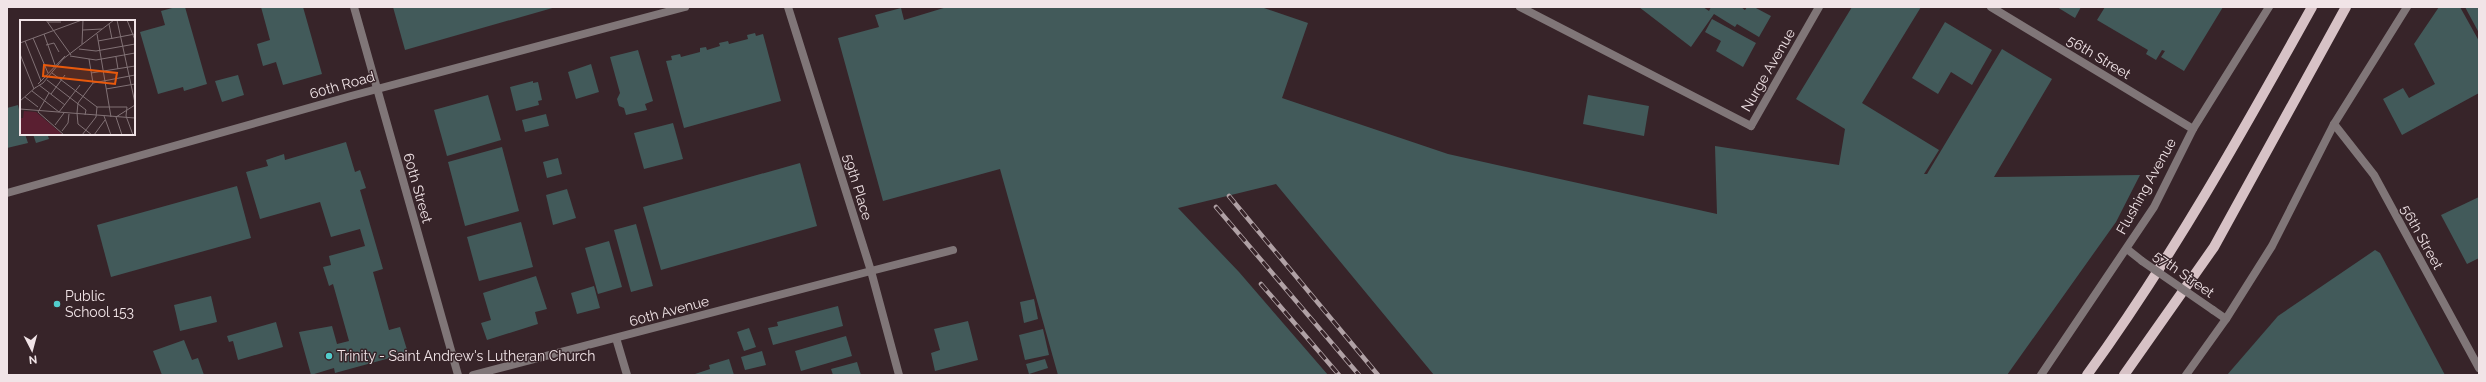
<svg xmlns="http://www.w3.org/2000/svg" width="2486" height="382" viewBox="0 0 2486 382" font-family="Raleway,sans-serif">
<rect width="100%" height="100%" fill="#372429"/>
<g fill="#425a5a">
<path d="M176,7H185L207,84L184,91L183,87L158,94L140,32L165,25L161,11Z"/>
<path d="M261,7H303L322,74L283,85L276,62L263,66L257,44L270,40Z"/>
<path d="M393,7H556L405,50Z"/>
<path d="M947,7H1261L1308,23L1282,98L1448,154L1717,214L1715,146L1839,165L1845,129L1796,99L1852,7H1921L1862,103L1939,150L1924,174H1927L2002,49L2052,79L1994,177L2140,175L2116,222L2007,375H1434L1276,184L1178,208L1239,272L1328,375H1058L1000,169L883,201L838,38L879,27L875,15L901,8L904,20Z"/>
<path d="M1639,7H1703L1709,11L1711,7H1741L1745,10L1747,7H1754L1771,16L1759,37L1737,24L1735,27L1714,14L1691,47Z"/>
<path d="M2057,7H2081L2075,18Z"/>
<path d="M2105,7H2223L2184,71L2161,57L2165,51L2162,50L2156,60L2146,54L2148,50L2097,20Z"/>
<path d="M2439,7H2460L2479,41V93L2402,135L2383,99L2403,88L2409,98L2435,84L2414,44Z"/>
<path d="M2465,7H2479V33Z"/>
<path d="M1712,19L1756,43L1743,67L1716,51L1721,41L1705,32Z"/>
<path d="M1945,22L1992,50L1972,85L1951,72L1938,94L1912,78Z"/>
<path d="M755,33L756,36L763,34L781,101L684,128L666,61L672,60L671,56L680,54L681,57L700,52V48L706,47L707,50L720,46L719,43L728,41L729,44L748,39L747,35Z"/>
<path d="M638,50L653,101L645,104L647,110L626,115L624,108L619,106L617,99L620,93L610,57Z"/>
<path d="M591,64L599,92L576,99L568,72Z"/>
<path d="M238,75L244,95L222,102L215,81Z"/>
<path d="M533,81V83L538,82L542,100L538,101L539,105L516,111L510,87Z"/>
<path d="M488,95L501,140L447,156L434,110Z"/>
<path d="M1588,95L1649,106L1644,136L1583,124Z"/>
<path d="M18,105L21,118V134H25L28,143L7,148V108Z"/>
<path d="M546,114L549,126L525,132L522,120Z"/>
<path d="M673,123L683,159L644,169L634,133Z"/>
<path d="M33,134H55L48,136L49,139L36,143Z"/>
<path d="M346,142L355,172L360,170L366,188L360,190L383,269L373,272L389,330L400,327L408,353L335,373L334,368L311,375L299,332L332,326L337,344L349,341L333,284L329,286L323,267L331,265L329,256L365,246L360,229L331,237L320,202L260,219L246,172L268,166L266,160L284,154L285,160Z"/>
<path d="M502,147L519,211L465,226L448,162Z"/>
<path d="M558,158L562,174L547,178L543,162Z"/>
<path d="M800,163L817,226L661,270L643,207Z"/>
<path d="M237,186L251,238L111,277L97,225Z"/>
<path d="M567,189L576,218L553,225L546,195Z"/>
<path d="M2479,197V258L2467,264L2441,215Z"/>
<path d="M521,222L533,267L479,281L467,237Z"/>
<path d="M636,224L653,286L631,292L614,230Z"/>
<path d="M609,241L622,287L598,294L585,248Z"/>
<path d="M2375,250L2380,253L2445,375H2227L2278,316Z"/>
<path d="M536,276L547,309L535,312L538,324L487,340L481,323L491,320L483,293Z"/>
<path d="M594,286L600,308L577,314L571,293Z"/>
<path d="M211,296L217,322L180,331L174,305Z"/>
<path d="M1034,299L1038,319L1024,323L1020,302Z"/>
<path d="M838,306L843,326L773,345L768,328L778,326L777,322Z"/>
<path d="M968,321L978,360L935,371L931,353L940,350L934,329Z"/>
<path d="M276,322L283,347L238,360L233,341L229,342L227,336Z"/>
<path d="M749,328L756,347L744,351L737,332Z"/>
<path d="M1043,329L1049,355L1025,360L1019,335Z"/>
<path d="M846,336L852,356L801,371L795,351Z"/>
<path d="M184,340L192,360L198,358L204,375H162L153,351Z"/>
<path d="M762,351L766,365L745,370L741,357Z"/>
<path d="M729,359L734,375H692L710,369L709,365Z"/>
<path d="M1045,359L1048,368L1029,374L1026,364Z"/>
<path d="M857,362L861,375H833L831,369Z"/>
</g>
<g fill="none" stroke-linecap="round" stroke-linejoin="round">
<g stroke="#807678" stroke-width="8">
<path d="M1520,7L1751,126"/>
<path d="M871,271L953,250"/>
<path d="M616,338L627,375"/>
</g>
<g stroke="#807678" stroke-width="8">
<path d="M354,7L458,375"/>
<path d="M788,7L871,271L899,375"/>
<path d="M1991,7L2193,129"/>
<path d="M2334,124L2374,175L2479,368"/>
<path d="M1751,126L1819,7"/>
<path d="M7,193L351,96L685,7"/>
<path d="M2127,249L2142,261"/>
<path d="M2213,310L2226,319"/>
<path d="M473,375L871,271"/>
<path d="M2041,375L2154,207L2193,129L2269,7"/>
<path d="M2186,375L2226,319L2272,246L2334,124L2407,7"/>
</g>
<g stroke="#d7c2c6" stroke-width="10">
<path d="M2087,375C2172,258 2242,133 2312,7"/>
<path d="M2124,375L2214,247L2346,7"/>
</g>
<defs>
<g id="rail">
<path d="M1229,196L1378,375"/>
<path d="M1216,207L1359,375"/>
<path d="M1261,284L1339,375"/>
</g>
</defs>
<use href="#rail" stroke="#b0a1a5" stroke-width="4.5"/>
<use href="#rail" stroke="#372429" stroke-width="3" stroke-dasharray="9" stroke-linecap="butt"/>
<path stroke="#807678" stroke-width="8" d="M2142,261L2213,310"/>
</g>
<g fill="#52cdcc" stroke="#372429" stroke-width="1.5">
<circle cx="57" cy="304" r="4"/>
<circle cx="329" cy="356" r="4"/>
</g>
<g text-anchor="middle" stroke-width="3" stroke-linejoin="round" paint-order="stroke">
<g font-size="14" fill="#f1e4e7" stroke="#372429">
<text transform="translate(2099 57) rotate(31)" y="5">56th Street</text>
<text transform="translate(1768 70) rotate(-60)" y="5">Nurge Avenue</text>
<text transform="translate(342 85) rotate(-16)" y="5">60th Road</text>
<text transform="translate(2146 186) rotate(-61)" y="5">Flushing Avenue</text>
<text transform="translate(858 187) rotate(73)" y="5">59th Place</text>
<text transform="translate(418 188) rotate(74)" y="5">60th Street</text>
<text transform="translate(2422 237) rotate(61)" y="5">56th Street</text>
<text transform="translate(2184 274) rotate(35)" y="5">57th Street</text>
<text transform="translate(669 311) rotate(-15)" y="5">60th Avenue</text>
</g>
<g font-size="14" fill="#f1e4e7" stroke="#372429" text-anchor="start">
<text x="65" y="301">Public<tspan x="65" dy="16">School 153</tspan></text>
<text x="337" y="361">Trinity - Saint Andrew's Lutheran Church</text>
</g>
</g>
<g transform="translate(20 20)">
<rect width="115" height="115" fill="#372429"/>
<path d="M4,91L16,92L43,115H0V98H3Z" fill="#5a1f31"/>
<path fill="none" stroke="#817175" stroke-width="1" d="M26,0L51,35M97,0L115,83M107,0L115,20M28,2H41M89,4L92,19M63,10L82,9M24,14L35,45M77,14L91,97M13,18L28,53M5,21L21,61L18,64M78,21L115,14M0,23L62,0M62,24L63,0M26,25L34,23L39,32M59,29L76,31L115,24M0,34L14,69M50,36L76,40L115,33M96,37L98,49M69,39L73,63M32,53L77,87L76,97L62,115M71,53L115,46M27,60L66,90L65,95M21,61L45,36M73,63L115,55M19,65L45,85M15,68L23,63L43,39L94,0M86,69L115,64M12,71L39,92M29,73L18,92L44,115M31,74L45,55M5,77L18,87M0,81L16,67M77,87H107L106,96L113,115M0,89L115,98M39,92L60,65M84,96L91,115M35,105L44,93M42,111L48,103L49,94M72,115L58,104L57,93L58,83L73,63M74,115L85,100M102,115L96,97L115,85"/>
<path fill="#e8590c" fill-opacity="0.15" stroke="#e8590c" stroke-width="2" d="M24,45L97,53L95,64L23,56Z"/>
<rect width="115" height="115" fill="none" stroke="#f1e4e7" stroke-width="2"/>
</g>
<rect width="2486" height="382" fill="none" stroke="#f1e4e7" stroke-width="16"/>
<g transform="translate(32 350) rotate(174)" stroke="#372429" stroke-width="3" paint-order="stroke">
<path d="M0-3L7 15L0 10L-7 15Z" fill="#f1e4e7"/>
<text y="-6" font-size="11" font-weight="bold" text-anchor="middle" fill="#f1e4e7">N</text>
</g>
</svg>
